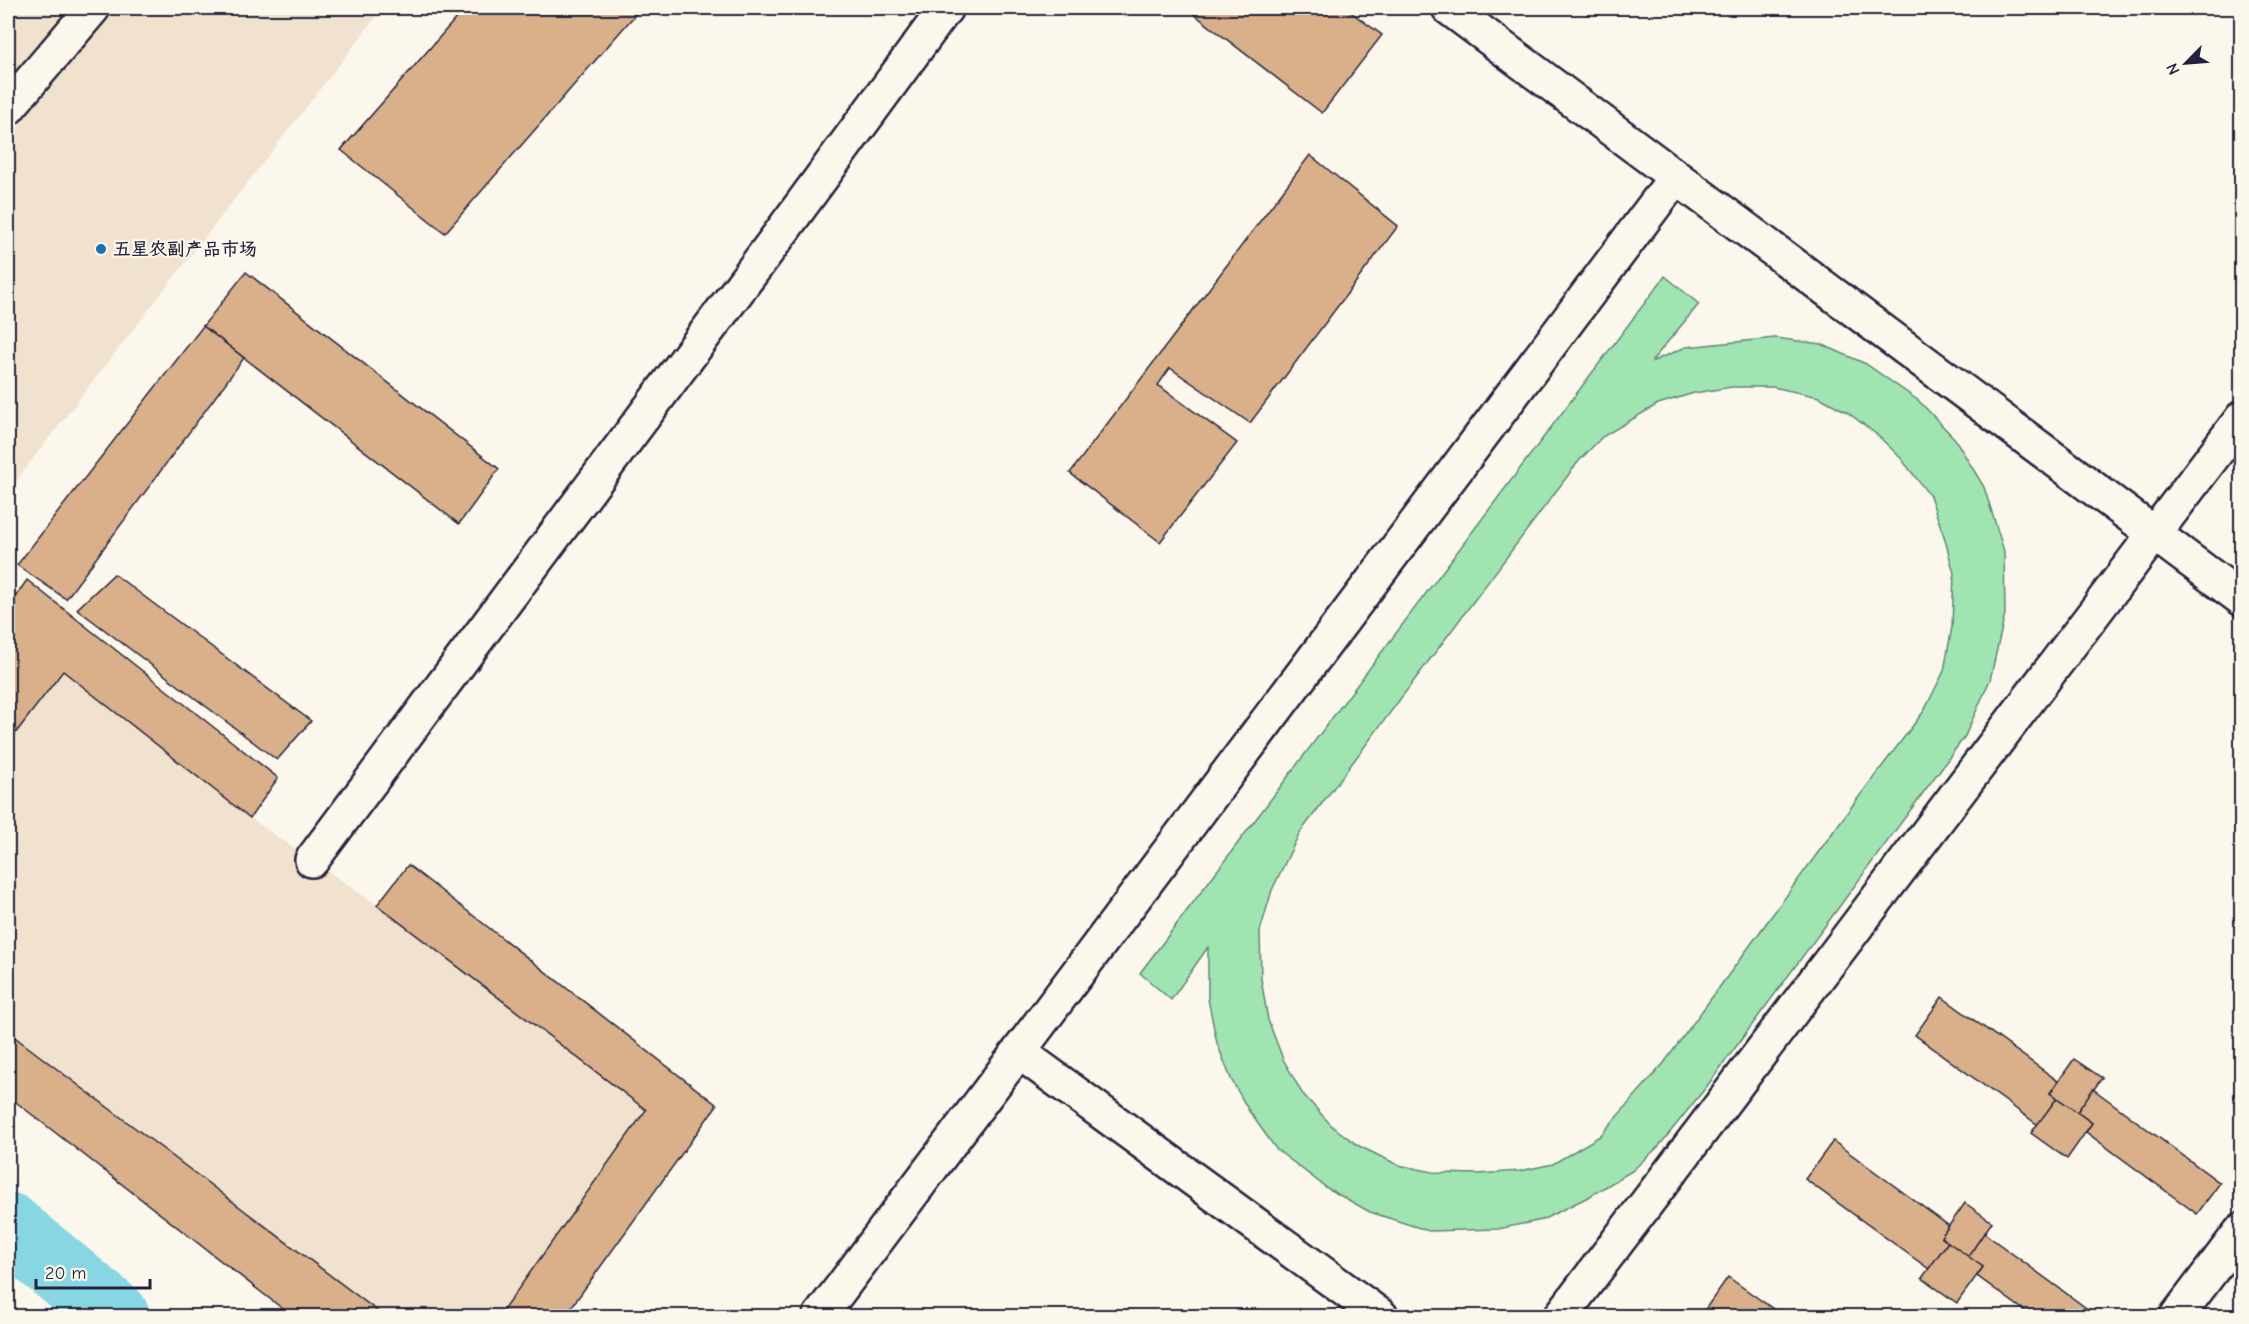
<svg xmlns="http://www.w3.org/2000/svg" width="2249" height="1324" viewBox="0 0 2249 1324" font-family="'Comic Neue','LXGW WenKai TC',sans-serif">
<rect width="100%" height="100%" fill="#fbf7ec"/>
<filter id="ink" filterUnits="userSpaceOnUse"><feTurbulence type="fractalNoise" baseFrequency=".0167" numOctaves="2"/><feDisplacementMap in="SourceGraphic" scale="12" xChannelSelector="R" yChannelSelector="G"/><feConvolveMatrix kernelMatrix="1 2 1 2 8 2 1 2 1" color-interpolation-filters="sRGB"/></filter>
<g filter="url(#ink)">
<g fill="#f1e2cf">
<path d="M8,8H383L8,491Z"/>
<path d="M63,671L250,818L377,905L646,1110L499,1316H384L8,1032V743Z"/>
</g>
<path fill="#a0e5b1" stroke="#618476" stroke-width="1.5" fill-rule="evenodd" d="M1665,276L1699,304L1651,362L1686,347L1775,338L1821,344L1866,364L1919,401L1955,439L1984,487L2004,551L2005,614L1990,680L1965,736L1707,1086L1659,1146L1632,1171L1590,1196L1542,1220L1498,1229L1429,1231L1370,1212L1327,1188L1276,1149L1249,1111L1231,1079L1217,1043L1208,999V947L1171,1000L1140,973ZM1732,387H1773L1819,397L1847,412L1876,434L1900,457L1930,496L1944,536L1954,573L1952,627L1944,671L1924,711L1852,806L1664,1063L1600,1136L1553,1164L1520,1171L1478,1174L1438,1173L1398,1165L1359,1146L1332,1126L1302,1093L1283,1059L1268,1020L1261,979L1260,931L1272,890L1299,834L1578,462L1602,437L1658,404L1694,393Z"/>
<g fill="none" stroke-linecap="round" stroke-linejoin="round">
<path stroke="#87d6e4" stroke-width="69" d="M8,1227L115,1316"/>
</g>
<g fill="#dab08b" stroke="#22223b" stroke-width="1.5">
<path d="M465,8H641L445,233L341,150Z"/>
<path d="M1186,8H1345L1382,35L1322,113Z"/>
<path d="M1310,155L1398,226L1250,423L1170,368L1158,385L1237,443L1160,542L1070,473Z"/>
<path d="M246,272L499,469L459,524L203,326Z"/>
<path d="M203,326L244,358L66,599L17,565Z"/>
<path d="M114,574L311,721L277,760L77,609Z"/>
<path d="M27,580L278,778L250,818L63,671L8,743V607Z"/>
<path d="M408,865L717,1105L565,1316H499L646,1110L377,905Z"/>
<path d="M1942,997L2058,1081L2050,1093L2057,1098L2038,1125L1915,1035Z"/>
<path d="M8,1032L384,1316H292L8,1096Z"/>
<path d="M2074,1059L2102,1078L2077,1112L2050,1093Z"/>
<path d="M2093,1089L2220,1183L2197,1214L2086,1132L2092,1123L2077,1112Z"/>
<path d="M2057,1098L2092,1123L2067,1159L2031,1133Z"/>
<path d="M1833,1141L1949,1226L1941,1237L1948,1242L1929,1269L1805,1179Z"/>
<path d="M1965,1203L1992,1222L1968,1257L1941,1237Z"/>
<path d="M1984,1233L2097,1316H2032L1977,1276L1983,1267L1968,1257Z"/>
<path d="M1948,1242L1983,1267L1957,1303L1922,1278Z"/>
<path d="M1728,1277L1783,1316H1704L1701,1315Z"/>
</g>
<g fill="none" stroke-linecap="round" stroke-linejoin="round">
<defs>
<g id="minor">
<path d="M1449,8L2242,599"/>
<path d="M8,108L93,8"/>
<path d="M312,860L780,234L946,8"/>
<path d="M1019,1052L1381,1316"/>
<path d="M820,1316L1675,178"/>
<path d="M1561,1316L2242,418"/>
<path d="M2177,1316L2242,1230"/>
</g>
</defs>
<use href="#minor" stroke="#22223b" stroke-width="38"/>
<use href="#minor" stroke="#fbf7ec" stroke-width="33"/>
</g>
</g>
<circle fill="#1f6fb2" stroke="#fbf7ec" stroke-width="2" cx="101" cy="249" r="6"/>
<g text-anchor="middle" stroke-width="4.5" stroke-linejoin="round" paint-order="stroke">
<g font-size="18" font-weight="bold" fill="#22223b" stroke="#fbf7ec" text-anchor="start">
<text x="113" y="255">五星农副产品市场</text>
</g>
</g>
<rect width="2249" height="1324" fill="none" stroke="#fbf7ec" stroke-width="30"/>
<rect x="15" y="15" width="2219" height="1294" fill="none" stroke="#22223b" stroke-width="2" filter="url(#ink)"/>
<g transform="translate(2186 63) rotate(245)" stroke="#fbf7ec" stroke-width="4.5" paint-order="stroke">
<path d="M0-4.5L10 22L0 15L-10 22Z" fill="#22223b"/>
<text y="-9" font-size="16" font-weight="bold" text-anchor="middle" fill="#22223b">N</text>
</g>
<path d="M36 1279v9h114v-9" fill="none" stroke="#22223b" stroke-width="3"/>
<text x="45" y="1279" font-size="18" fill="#22223b" stroke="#fbf7ec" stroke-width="4.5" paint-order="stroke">20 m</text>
</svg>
